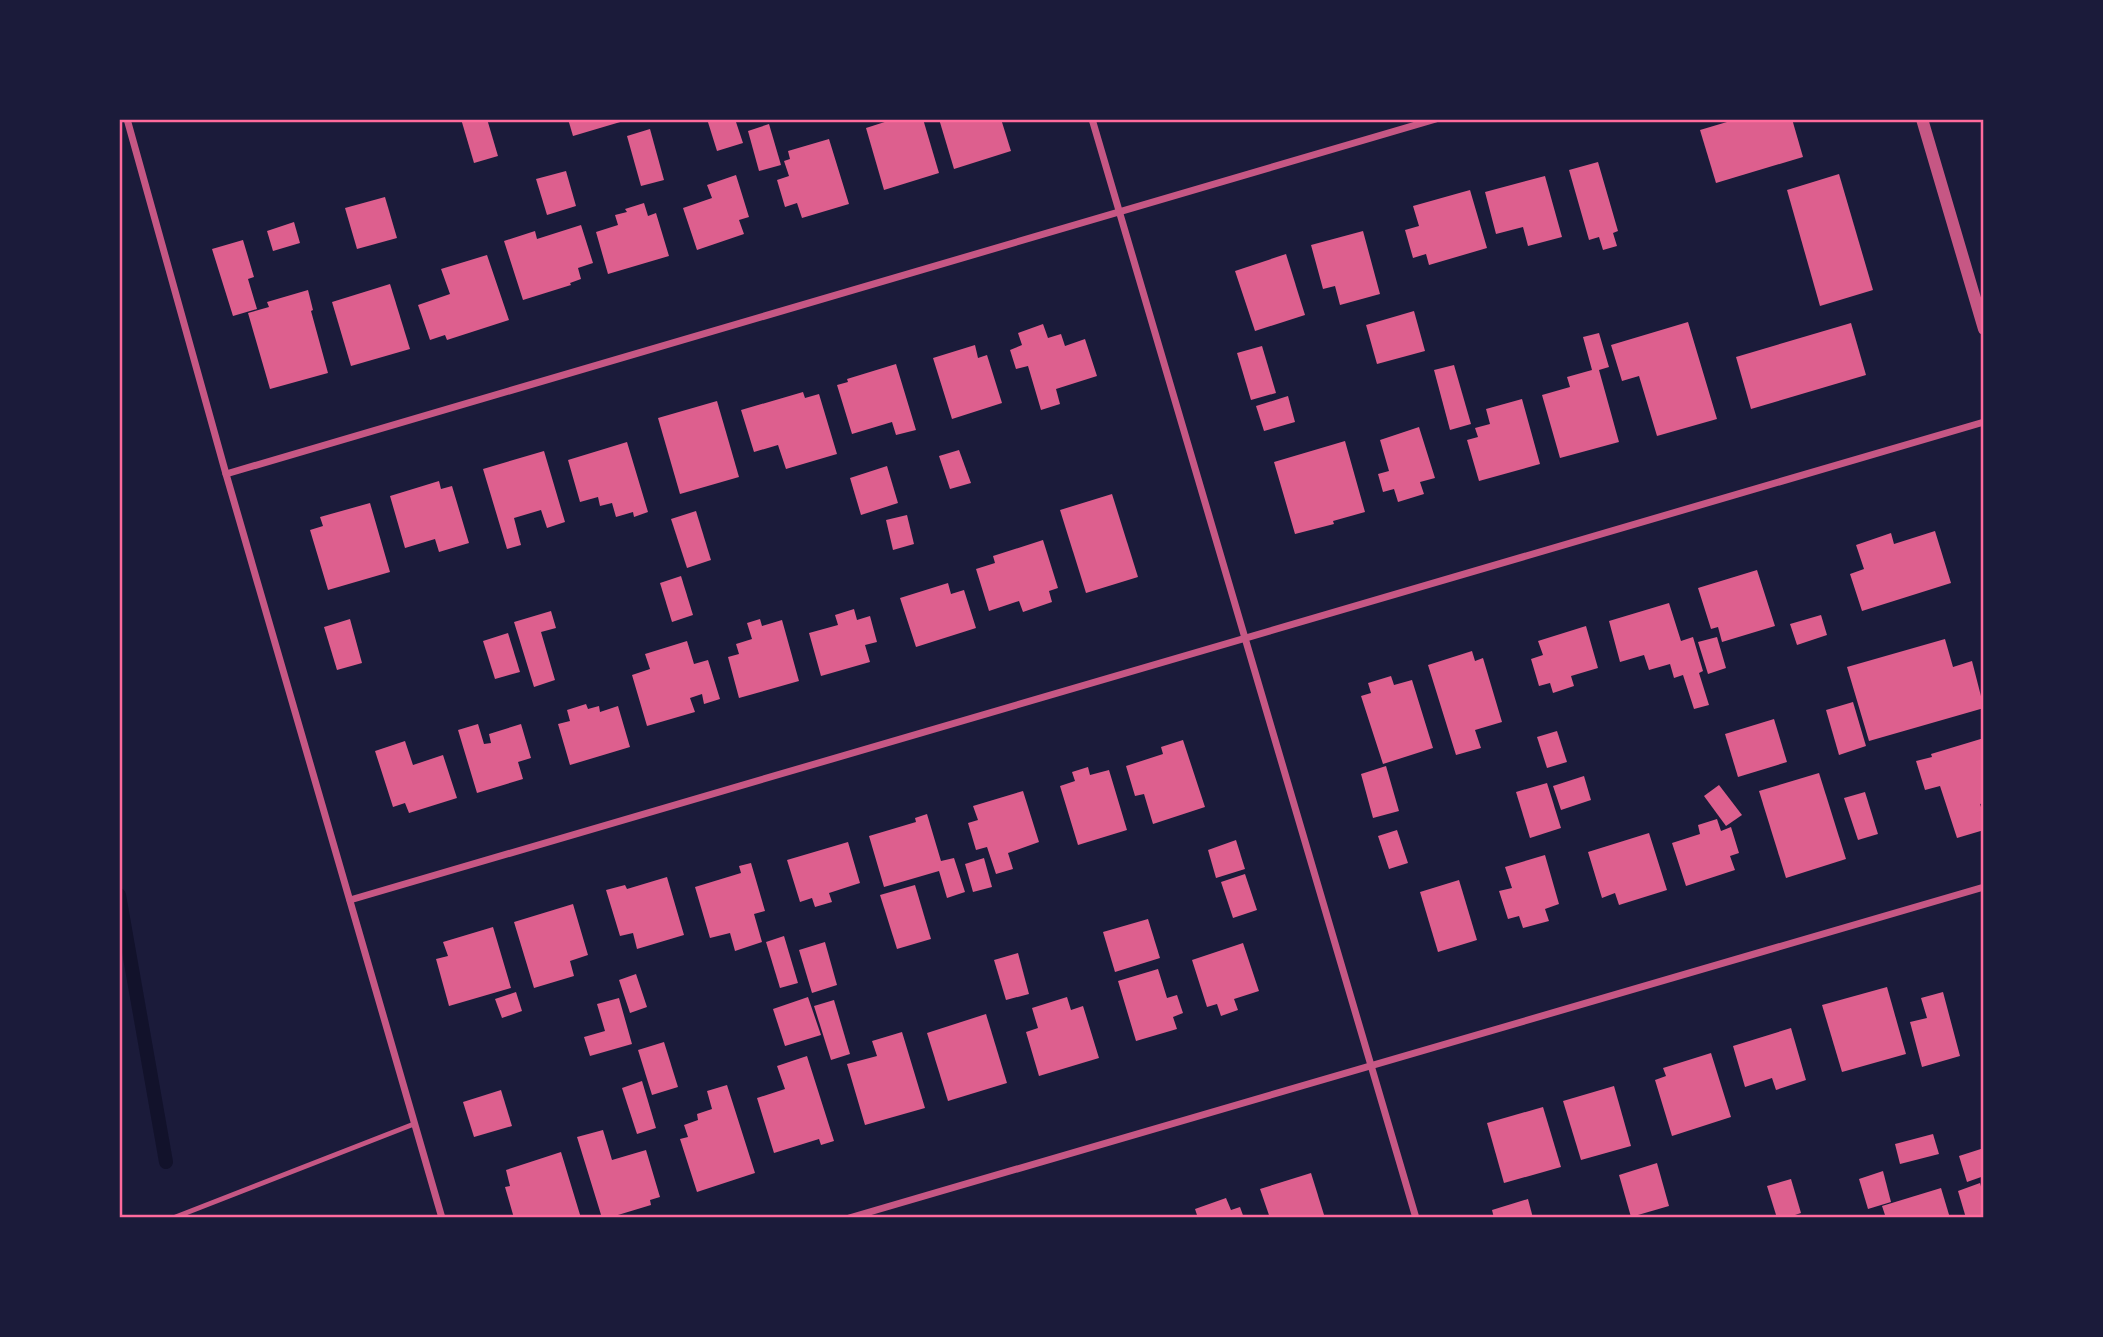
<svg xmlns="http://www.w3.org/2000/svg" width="2103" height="1337" viewBox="0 0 2103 1337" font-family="'Varela Round',sans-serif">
<rect width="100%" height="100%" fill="#1b1b3a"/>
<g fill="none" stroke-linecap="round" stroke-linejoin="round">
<path stroke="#12122b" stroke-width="14" d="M119,895L166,1162"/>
</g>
<g fill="#dd5f8e">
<path d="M461,119H487L498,156L474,163Z"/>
<path d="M568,119H627V120L573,136Z"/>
<path d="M707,119H735L743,143L717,151Z"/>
<path d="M894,119H923L939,173L884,190L866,128Z"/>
<path d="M939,119H1001L1011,151L954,169Z"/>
<path d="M1737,119H1792L1803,157L1716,183L1700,130Z"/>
<path d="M769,124L781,165L759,171L748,131Z"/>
<path d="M650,129L664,180L641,186L627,136Z"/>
<path d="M829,139L849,204L802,218L797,203L785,207L777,180L789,176L784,161L790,159L788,151Z"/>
<path d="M1598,162L1618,231L1613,233L1617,246L1603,250L1599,237L1589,240L1569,170Z"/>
<path d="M566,171L576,206L547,215L536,179Z"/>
<path d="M1839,174L1873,290L1820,306L1787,190Z"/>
<path d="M736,175L749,217L739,220L744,234L697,250L683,208L712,198L707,185Z"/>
<path d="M1545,176L1562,237L1528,246L1523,227L1496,234L1485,192Z"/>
<path d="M1470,190L1487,248L1429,265L1426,254L1413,258L1405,230L1419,226L1413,206Z"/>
<path d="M385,197L397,238L357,249L345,208Z"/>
<path d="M644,203L648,216L656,213L669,256L608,274L596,232L618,225L615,215L627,212L625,209Z"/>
<path d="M294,222L300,243L273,251L267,231Z"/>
<path d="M581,225L593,263L578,268L581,279L570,283L571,285L523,300L504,241L535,231L537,239Z"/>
<path d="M1363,231L1380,294L1340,305L1335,286L1323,289L1311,245Z"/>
<path d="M243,240L254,277L248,279L257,309L233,316L212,249Z"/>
<path d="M1286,254L1305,315L1255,331L1235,271Z"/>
<path d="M487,255L509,320L447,340L445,335L430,340L418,305L450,294L441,269Z"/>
<path d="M390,284L410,349L351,366L332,302Z"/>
<path d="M308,290L313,310L311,311L328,373L270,389L248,313L269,307L267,302Z"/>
<path d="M1414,311L1425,351L1377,364L1366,325Z"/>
<path d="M1688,322L1717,419L1657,436L1639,376L1622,381L1611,345Z"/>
<path d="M1851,323L1866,375L1751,409L1736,357Z"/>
<path d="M1043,324L1048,338L1061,334L1065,346L1085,339L1097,376L1056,389L1060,404L1041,410L1028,366L1016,369L1010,350L1022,345L1018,333Z"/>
<path d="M1599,333L1609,367L1599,370L1619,442L1560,458L1542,395L1570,387L1567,377L1592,370L1583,337Z"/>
<path d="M975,345L978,358L987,355L1002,403L952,419L933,358Z"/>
<path d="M1262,346L1276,393L1251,400L1237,353Z"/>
<path d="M896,364L916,430L896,435L892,422L852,434L837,385L848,382L847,379Z"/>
<path d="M1454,365L1471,424L1450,430L1434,370Z"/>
<path d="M803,392L805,398L819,394L837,454L786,469L778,445L754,452L741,410Z"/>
<path d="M1288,396L1295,422L1264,431L1256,406Z"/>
<path d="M1522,399L1540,464L1479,481L1467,440L1478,437L1475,428L1490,424L1486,409Z"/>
<path d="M717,401L739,477L680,494L658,418Z"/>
<path d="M1419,427L1435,478L1420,482L1424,494L1398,502L1394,489L1383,492L1378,474L1389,471L1380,440Z"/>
<path d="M1345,441L1365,512L1333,521L1334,524L1295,534L1274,462Z"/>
<path d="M627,442L648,512L634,517L633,512L616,517L612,503L600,506L598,497L580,502L568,460Z"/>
<path d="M959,450L971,483L950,489L939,456Z"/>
<path d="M544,451L565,522L547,528L541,510L514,518L521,545L507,549L483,469Z"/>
<path d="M887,466L898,503L861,515L850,478Z"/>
<path d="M439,481L441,489L452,486L469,543L439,552L435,539L405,548L390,496Z"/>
<path d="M1112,494L1138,577L1086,593L1060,510Z"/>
<path d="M370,503L390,572L328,590L310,530L323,526L320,517Z"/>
<path d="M696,511L711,560L687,568L671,519Z"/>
<path d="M907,515L914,544L893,550L886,520Z"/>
<path d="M1935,531L1951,583L1862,611L1850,574L1864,569L1856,545L1891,533L1894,544Z"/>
<path d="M1043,540L1058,588L1049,591L1052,602L1023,612L1019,601L989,611L976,569L995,563L993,556Z"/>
<path d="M1757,570L1775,626L1722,642L1718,627L1711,629L1698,588Z"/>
<path d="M681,576L693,615L672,622L660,583Z"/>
<path d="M948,583L951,594L964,590L976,628L916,647L900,598Z"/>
<path d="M1669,603L1681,641L1693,637L1703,671L1699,673L1709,705L1694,709L1683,675L1674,678L1670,664L1649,670L1644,655L1620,662L1609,621Z"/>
<path d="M854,609L857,620L870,616L877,642L865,645L870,662L821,676L809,633L838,625L835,615Z"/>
<path d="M551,611L556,628L541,632L555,680L534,687L514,622Z"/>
<path d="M1821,615L1827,635L1797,645L1790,624Z"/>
<path d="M350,619L362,663L337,670L324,627Z"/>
<path d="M760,619L762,626L782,620L799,681L739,698L728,657L739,654L736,644L752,639L747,623Z"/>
<path d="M1586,626L1598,668L1571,676L1574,686L1553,693L1550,683L1539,686L1531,659L1543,655L1538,641Z"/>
<path d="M508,633L520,672L495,679L483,641Z"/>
<path d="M1717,637L1726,668L1708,674L1698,642Z"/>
<path d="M1945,639L1953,667L1972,661L1984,708L1869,741L1847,667Z"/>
<path d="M687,641L694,664L708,660L720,699L704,704L702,694L690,698L695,712L647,726L632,675L650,669L645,654Z"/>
<path d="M1472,651L1475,661L1483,658L1502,722L1475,730L1481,748L1456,755L1428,665Z"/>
<path d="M1391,676L1394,685L1412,680L1433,748L1383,764L1361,696L1371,693L1368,683Z"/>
<path d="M1853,702L1866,746L1839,755L1826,710Z"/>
<path d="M586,704L588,709L599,706L600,712L618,706L630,747L570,765L558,724L570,721L567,710Z"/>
<path d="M1774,719L1787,762L1738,777L1725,734Z"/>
<path d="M478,724L484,744L491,743L489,734L521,724L531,758L518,762L523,779L477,793L458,730Z"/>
<path d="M1557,731L1567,762L1547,768L1537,737Z"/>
<path d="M1984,738V803L1980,804L1984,816V830L1957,838L1940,786L1925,790L1916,761L1932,757L1931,754Z"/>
<path d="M1183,740L1205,807L1153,824L1144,794L1135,796L1126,766L1163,754L1161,747Z"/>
<path d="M405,741L413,765L443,755L457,798L409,813L405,803L393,807L375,751Z"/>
<path d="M1386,766L1399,811L1373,818L1361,774Z"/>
<path d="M1088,767L1090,775L1109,770L1127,830L1078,845L1060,786L1075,781L1072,772Z"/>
<path d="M1819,773L1846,859L1786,878L1759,791Z"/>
<path d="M1584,776L1591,800L1561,810L1553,786Z"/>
<path d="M1547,783L1561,828L1530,838L1516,792Z"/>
<path d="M1719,785L1742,815L1726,826L1704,796Z"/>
<path d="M1023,791L1039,842L1008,853L1013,869L996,874L987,847L976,850L968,823L978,820L973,806Z"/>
<path d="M1865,792L1878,834L1858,840L1844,798Z"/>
<path d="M927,814L941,861L954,858L965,892L947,898L939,871L884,887L869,836L916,822L915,818Z"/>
<path d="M1717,819L1721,831L1731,827L1739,853L1730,856L1735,870L1686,886L1672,843L1700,834L1698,825Z"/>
<path d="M1397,830L1408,863L1389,869L1378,836Z"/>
<path d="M1649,833L1667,890L1619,905L1615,893L1602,898L1588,852Z"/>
<path d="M1236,840L1245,869L1216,878L1208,850Z"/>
<path d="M848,842L860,883L829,893L832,902L815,907L812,898L800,902L787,860Z"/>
<path d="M1545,855L1559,904L1545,909L1549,921L1523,928L1519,916L1508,919L1499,891L1512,888L1505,867Z"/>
<path d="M984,858L992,887L973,892L965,864Z"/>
<path d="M751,863L765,911L754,914L762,942L735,951L730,933L710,938L695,887L741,873L739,866Z"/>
<path d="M1245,874L1257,910L1233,918L1221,882Z"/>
<path d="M667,877L684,935L637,949L633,933L620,936L606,890L625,885L627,889Z"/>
<path d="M1459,880L1477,940L1438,952L1420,892Z"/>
<path d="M915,885L931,939L897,949L880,895Z"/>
<path d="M573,904L588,955L570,961L574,976L534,988L514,922Z"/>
<path d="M1148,919L1160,958L1115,972L1103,932Z"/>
<path d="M493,927L511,988L449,1006L436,959L448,956L443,942Z"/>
<path d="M784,936L798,983L780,988L766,942Z"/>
<path d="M825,942L837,985L812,993L799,950Z"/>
<path d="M1243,943L1259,991L1234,999L1238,1010L1221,1016L1217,1004L1207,1007L1192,960Z"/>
<path d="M1018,953L1029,994L1006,1000L994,960Z"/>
<path d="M1158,969L1167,998L1177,995L1183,1013L1173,1017L1177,1029L1136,1041L1118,981Z"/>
<path d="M636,974L647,1007L630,1013L619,980Z"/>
<path d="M1887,987L1906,1054L1842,1072L1822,1005Z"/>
<path d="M516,992L522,1011L502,1018L495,999Z"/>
<path d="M1943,992L1960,1056L1922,1067L1910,1022L1927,1018L1921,998Z"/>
<path d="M808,997L821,1035L785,1046L773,1009Z"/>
<path d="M1067,997L1071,1010L1083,1006L1099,1058L1039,1076L1026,1032L1038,1028L1032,1008Z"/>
<path d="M619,998L632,1044L590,1056L584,1037L605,1031L597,1004Z"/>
<path d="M834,1000L850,1054L831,1060L814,1006Z"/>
<path d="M986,1014L1007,1083L948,1101L927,1033Z"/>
<path d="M1791,1028L1806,1080L1776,1090L1772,1078L1745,1087L1733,1046Z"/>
<path d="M902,1032L925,1108L865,1125L847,1064L877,1056L872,1041Z"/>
<path d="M664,1042L678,1087L652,1095L638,1050Z"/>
<path d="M1711,1053L1731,1117L1672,1136L1655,1080L1666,1076L1663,1068Z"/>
<path d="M807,1056L834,1141L821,1145L819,1139L774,1153L757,1098L785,1089L777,1066Z"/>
<path d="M642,1081L656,1128L637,1134L622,1088Z"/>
<path d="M727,1085L755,1173L697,1192L680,1139L688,1137L684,1125L698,1120L697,1114L712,1109L707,1091Z"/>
<path d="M1614,1086L1631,1146L1581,1160L1563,1101Z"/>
<path d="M501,1090L512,1126L474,1137L463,1102Z"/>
<path d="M1543,1107L1561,1167L1504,1183L1487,1123Z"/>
<path d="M603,1130L612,1160L646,1150L660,1197L650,1200L651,1205L608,1218H602L577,1137Z"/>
<path d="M1933,1134L1939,1154L1900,1164L1895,1144Z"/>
<path d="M1984,1148V1176L1967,1182L1959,1156Z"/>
<path d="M561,1152L581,1218H514L505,1187L510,1186L506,1170Z"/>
<path d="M1657,1163L1669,1206L1631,1217L1619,1175Z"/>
<path d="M1883,1171L1891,1202L1868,1209L1859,1179Z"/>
<path d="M1311,1173L1325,1218H1270L1260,1189Z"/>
<path d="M1791,1179L1801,1213L1786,1218H1777L1767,1186Z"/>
<path d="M1980,1183L1984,1197V1218H1966L1958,1191Z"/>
<path d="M1941,1188L1950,1218H1886L1882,1206Z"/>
<path d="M1226,1198L1231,1210L1240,1207L1244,1218H1198L1195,1209Z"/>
<path d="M1528,1199L1533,1218H1494L1492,1210Z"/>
</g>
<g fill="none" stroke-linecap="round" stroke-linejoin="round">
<path stroke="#c65784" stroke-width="5" d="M173,1218L414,1124"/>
<g stroke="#c65784" stroke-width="7">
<path d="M127,119L226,474L442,1218"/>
<path d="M1092,119L1416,1218"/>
<path d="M226,474L1436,119"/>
<path d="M350,900L1984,422"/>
<path d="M849,1218L1984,887"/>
</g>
<path stroke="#c65784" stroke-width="12" d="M1922,119L1984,329"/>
</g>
<rect width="2103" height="1337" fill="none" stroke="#1b1b3a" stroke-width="242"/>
<rect x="121" y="121" width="1861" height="1095" fill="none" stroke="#ff6b9d" stroke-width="2.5"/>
</svg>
